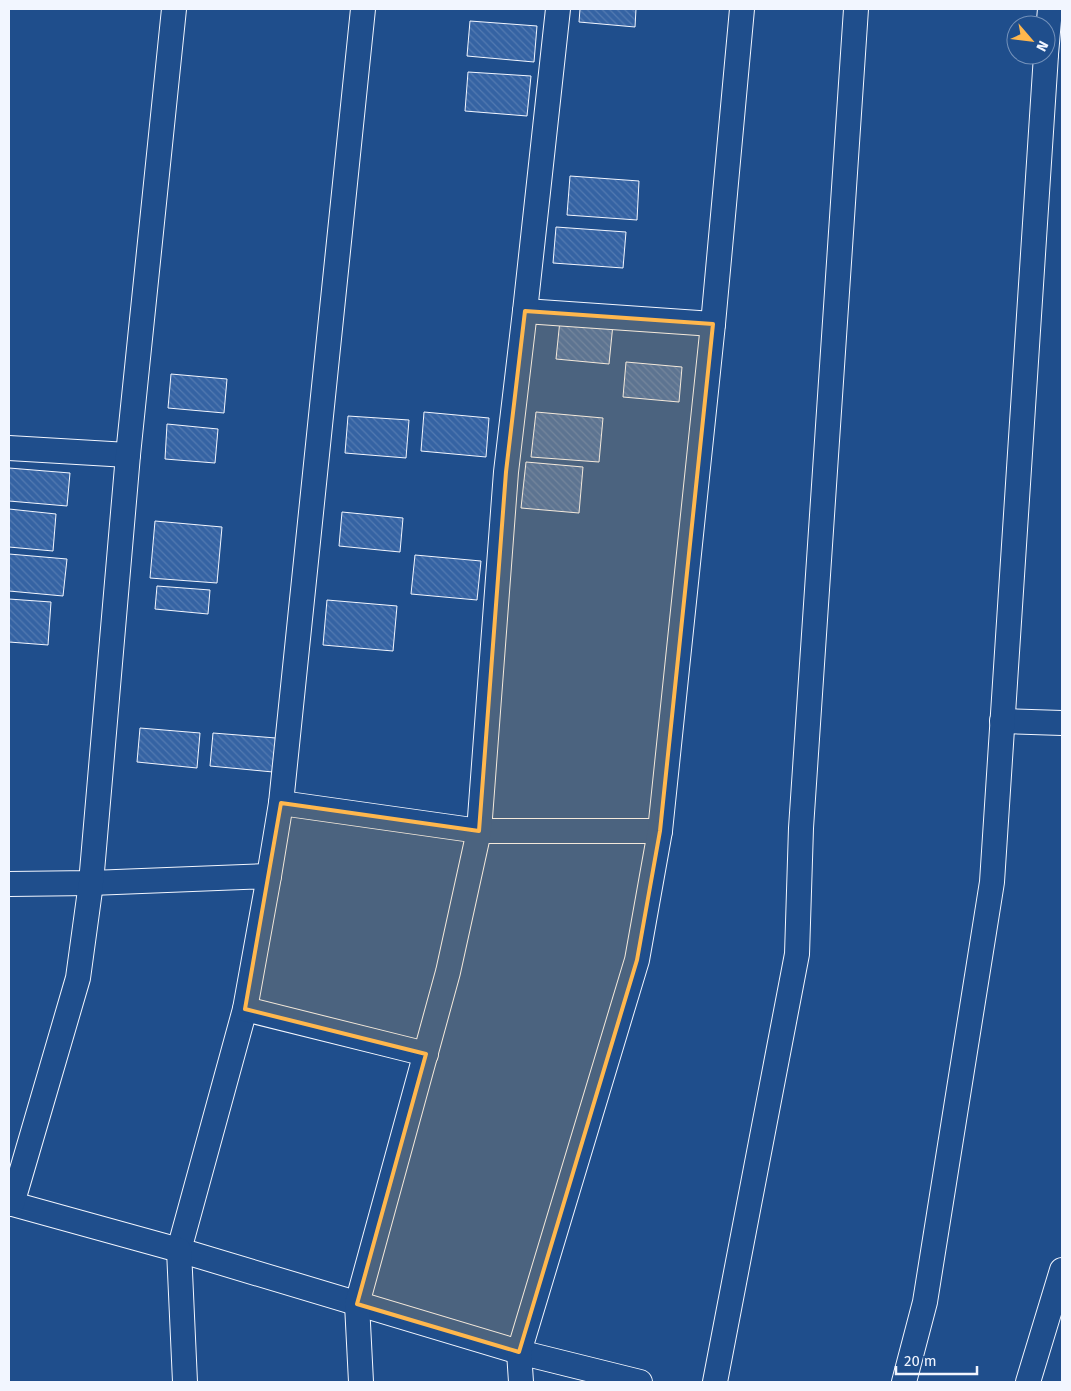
<svg xmlns="http://www.w3.org/2000/svg" width="1071" height="1391" viewBox="0 0 1071 1391" font-family="'Fira Sans',sans-serif">
<defs>
<pattern id="building-back-hatch" width="6" height="6" patternUnits="userSpaceOnUse" patternTransform="scale(1.25)"><rect width="6" height="6" fill="#3563a3"/><path d="M-1 5l2 2M0 0l6 6M5-1l2 2" fill="none" stroke="#537ab1"/></pattern>
</defs>
<rect width="100%" height="100%" fill="#1f4e8c"/>
<g fill="url(#building-back-hatch)" stroke="#f2f6ff">
<path d="M580,9H636L635,27L579,22Z"/>
<path d="M470,21L537,26L534,62L467,56Z"/>
<path d="M468,72L531,76L527,116L465,111Z"/>
<path d="M570,176L639,181L637,220L567,215Z"/>
<path d="M556,227L626,232L623,268L553,263Z"/>
<path d="M560,320L613,324L609,364L556,359Z"/>
<path d="M626,362L682,367L679,402L623,397Z"/>
<path d="M171,374L227,379L224,413L168,408Z"/>
<path d="M424,412L489,418L486,457L421,451Z"/>
<path d="M536,412L603,418L599,462L531,457Z"/>
<path d="M348,416L409,420L406,458L345,453Z"/>
<path d="M167,424L218,429L215,463L165,459Z"/>
<path d="M526,462L583,467L579,513L521,508Z"/>
<path d="M9,468L70,473L67,506L9,501Z"/>
<path d="M9,509L56,514L53,551L9,547Z"/>
<path d="M342,512L403,518L400,552L339,546Z"/>
<path d="M155,521L222,527L217,583L150,578Z"/>
<path d="M9,554L67,559L63,596L9,591Z"/>
<path d="M415,555L481,561L477,600L411,594Z"/>
<path d="M157,586L210,590L208,614L155,609Z"/>
<path d="M9,599L51,602L48,645L9,642Z"/>
<path d="M327,600L397,606L393,651L323,645Z"/>
<path d="M140,728L200,733L197,768L137,762Z"/>
<path d="M213,733L276,738L273,772L210,766Z"/>
</g>
<g fill="none" stroke-linecap="round" stroke-linejoin="round">
<defs>
<g id="street">
<path d="M1046,54L1050,9"/>
<path d="M525,311L713,324"/>
<path d="M9,448L128,455"/>
<path d="M1002,721L1062,723"/>
<path d="M281,803L479,831H660"/>
<path d="M269,876L281,803L363,9"/>
<path d="M9,884L91,883L269,876L245,1009L179,1250L519,1352L640,1382"/>
<path d="M245,1009L426,1054"/>
<path d="M9,1203L179,1250L185,1382"/>
<path d="M12,1204L78,978L91,883L128,455L174,9"/>
<path d="M361,1382L357,1304L448,972L479,831L506,472L525,311L558,9"/>
<path d="M521,1382L519,1352L637,960L660,831L713,324L742,9"/>
<path d="M715,1382L797,954L801,828L856,9"/>
<path d="M904,1382L925,1302L992,882L1046,55"/>
<path d="M1028,1382L1062,1270"/>
</g>
</defs>
<use href="#street" stroke="#f2f6ff" stroke-width="26"/>
<use href="#street" stroke="#1f4e8c" stroke-width="24"/>
</g>
<path fill="#ffb74d" fill-opacity="0.2" stroke="#ffb74d" stroke-width="4" stroke-linejoin="round" d="M525,311L713,324L660,831L637,960L519,1352L357,1304L426,1054L245,1009L281,803L479,831L506,472Z"/>
<rect width="1071" height="1391" fill="none" stroke="#f2f6ff" stroke-width="20"/>
<g transform="translate(1031 40) rotate(118)"><circle r="24" fill="#1f4e8c" stroke="#7391ba"/>
<path d="M0-4L9 19L0 12L-9 19Z" fill="#ffb74d"/>
<text y="-8" font-size="14" font-weight="bold" text-anchor="middle" fill="#f2f6ff">N</text>
</g>
<path d="M896 1366v8h81v-8" fill="none" stroke="#f2f6ff" stroke-width="2.5"/>
<text x="904" y="1366" font-size="15" fill="#f2f6ff" stroke="#1f4e8c" stroke-width="4" paint-order="stroke">20 m</text>
</svg>
